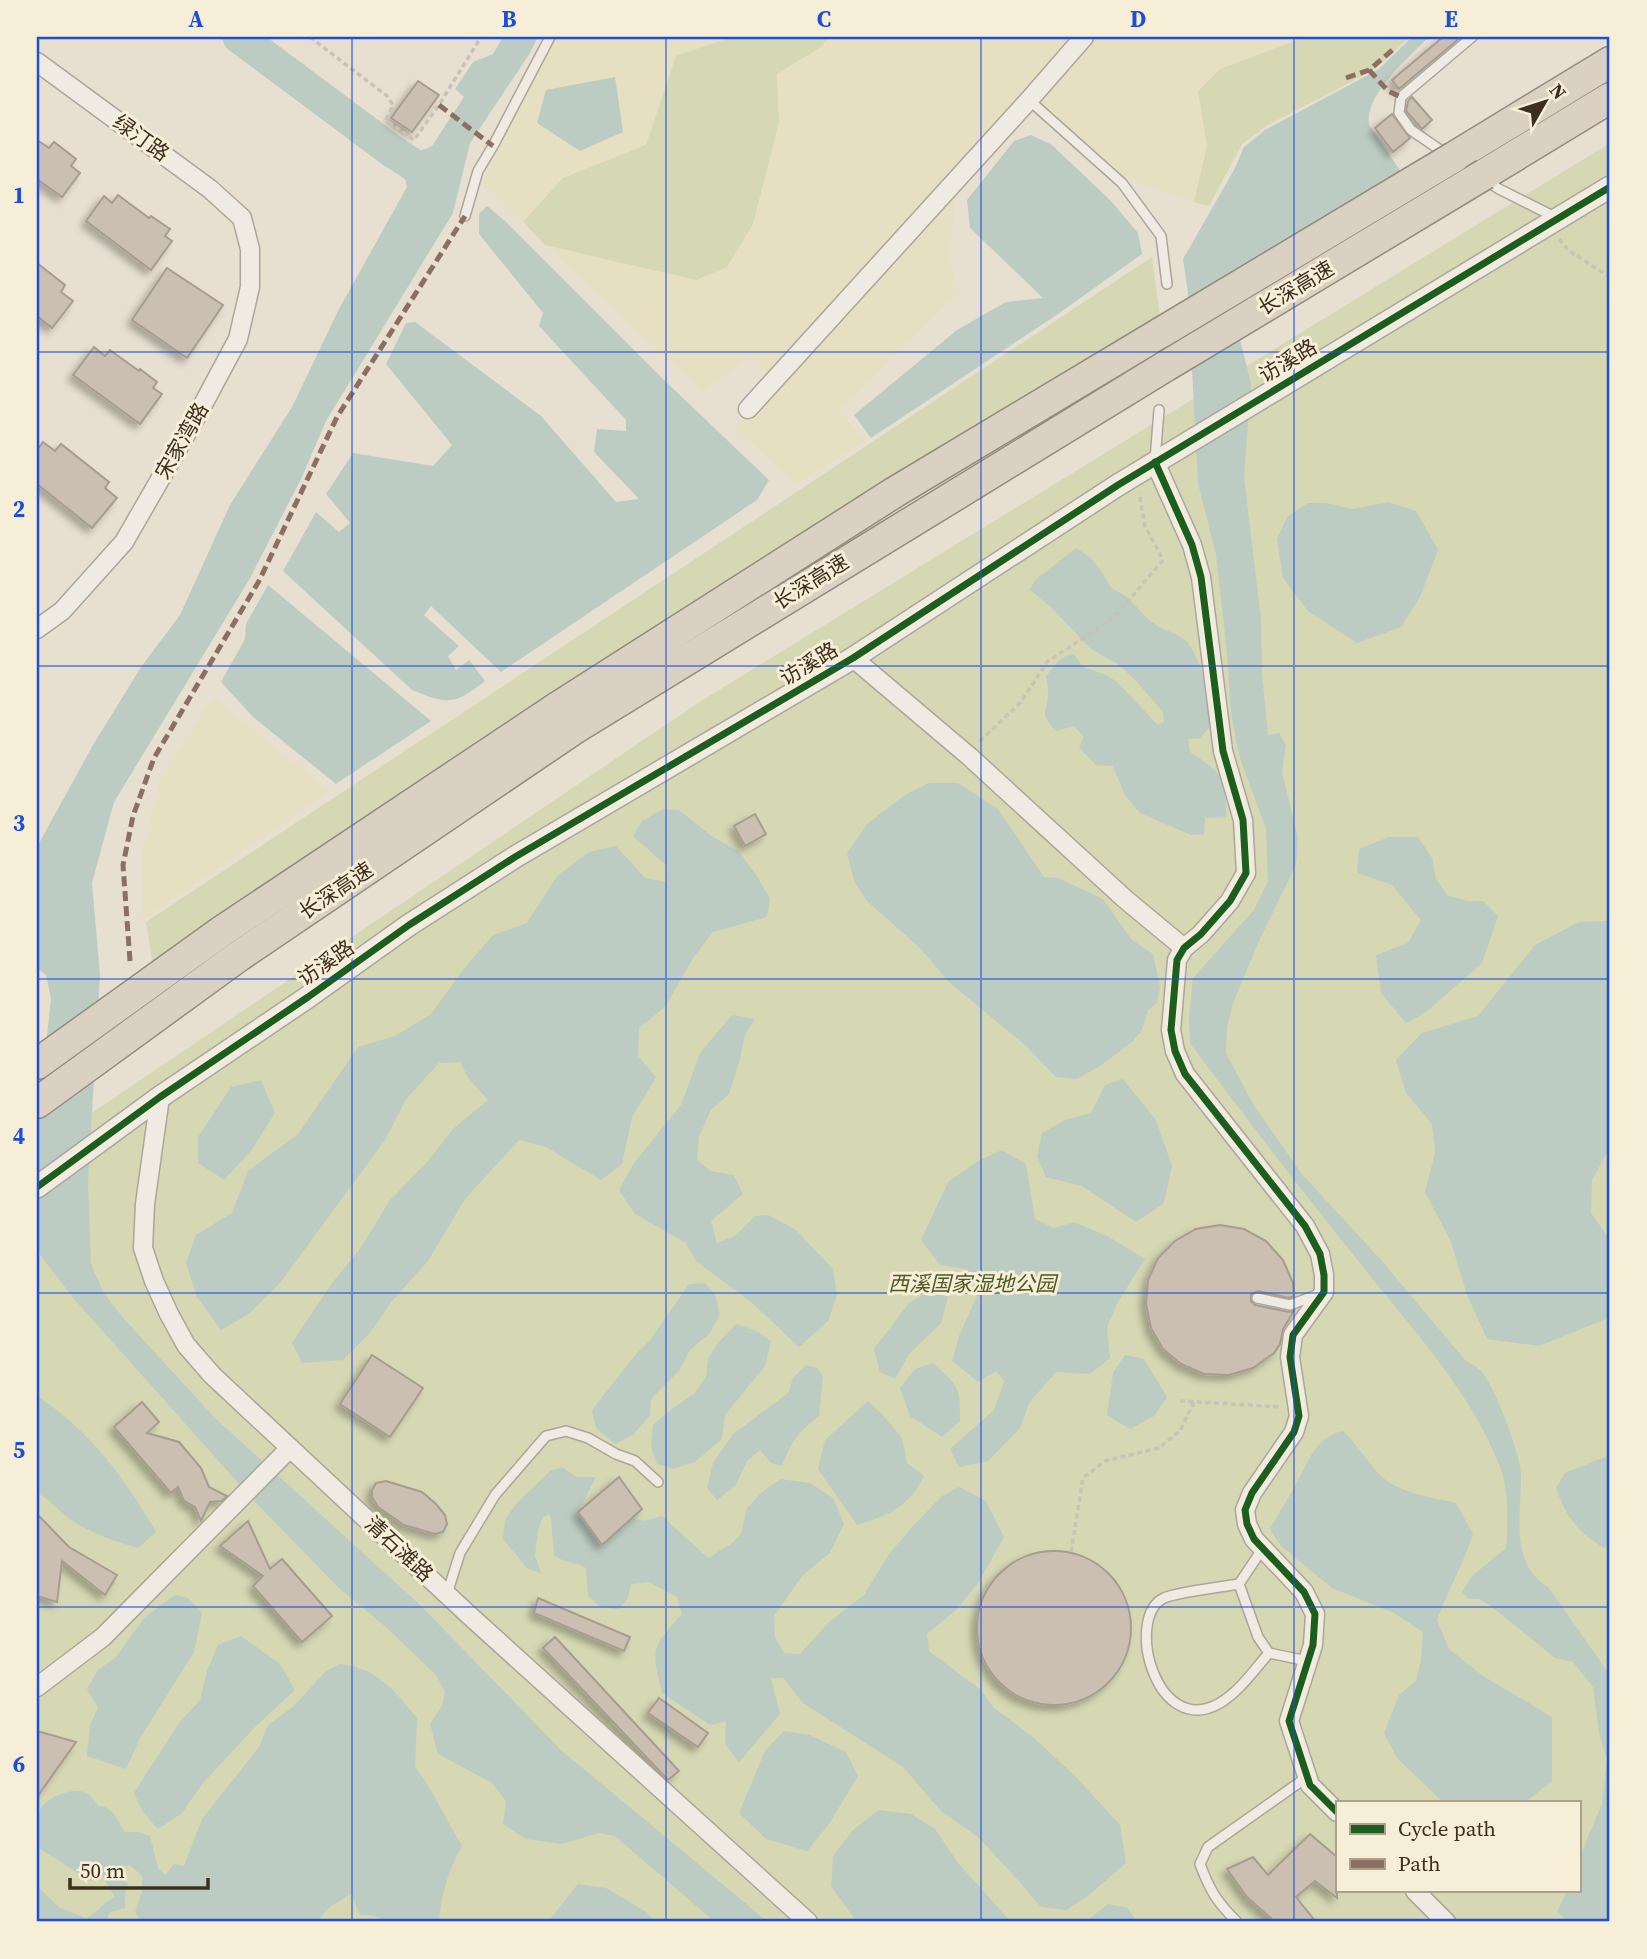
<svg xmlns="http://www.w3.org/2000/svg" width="1647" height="1959" viewBox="0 0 1647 1959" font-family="'Source Serif 4','Noto Sans SC',serif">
<defs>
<filter id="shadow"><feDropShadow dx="-5" dy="5" stdDeviation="3.5" flood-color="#0004"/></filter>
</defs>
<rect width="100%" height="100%" fill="#e7e0d1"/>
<g fill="#e6dfc2">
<path d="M555,37H732L676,56L646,145L563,178L523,222L482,183Z"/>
<path d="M828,37H1075L770,374L750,355L703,392L545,245L696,280L779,122L777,74L821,47Z"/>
<path d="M1095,37H1304L1220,69L1198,91L1207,146L1194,202L1131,181L1038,101Z"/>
<path d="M957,189L949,252L958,293L840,410L865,441L796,485L735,427Z"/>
<path d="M213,697L330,792L143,919L142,851L161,777Z"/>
</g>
<g fill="#d6d7b3" fill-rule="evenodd">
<path d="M732,37H828L821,47L777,74L779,122L753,224L727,267L696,280L545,245L523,222L563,178L646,145L676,56Z"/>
<path d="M1305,37H1410L1374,70L1268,125L1242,144L1209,206L1194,202L1207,146L1198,91L1220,69Z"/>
<path d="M1610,143V1922H37V1150L701,701ZM1337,1803H1579V1891H1337Z"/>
<path d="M1152,257L1160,317L153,965L146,922Z"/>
</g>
<g fill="#bcccc2">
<path d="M503,37H538L530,53L470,143L453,213L326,421L302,477L249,580L114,802L92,883L100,975L88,1181L91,1264L104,1294L125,1320L215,1418L420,1605L562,1751L768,1922H715L615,1836L599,1833L562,1844L526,1839L503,1824L506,1801L492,1783L438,1754L430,1724L442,1706L445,1692L436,1675L386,1627L339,1588L257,1504L75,1300L37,1251V1127L51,999L46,975L37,968V847L93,745L141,667L180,615L230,505L292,407L339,309L407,187L402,168L395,162L407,143L420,151L432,146L464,97L455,89L473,62L493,54Z"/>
<path d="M1412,37H1429C1409,57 1364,95 1369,125L1404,176L1238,332L1251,383L1244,477L1261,619L1262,673L1268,735L1279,733L1286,745L1282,772L1298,838L1296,865L1258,943L1233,1003L1227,1027L1226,1053L1253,1104L1301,1173L1381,1260L1466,1361C1470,1364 1476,1366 1480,1370C1493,1381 1521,1456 1521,1473C1522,1511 1508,1563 1548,1587L1610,1675V1916L1601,1922H1568L1557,1912L1567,1891H1579V1858L1602,1804L1607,1760L1599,1732L1593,1687L1573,1662L1555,1658L1491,1606L1479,1599H1469L1462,1592L1472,1576L1506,1548C1508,1523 1509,1487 1499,1464C1468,1387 1410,1327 1360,1263C1302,1191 1245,1117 1190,1043L1189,1017L1193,978L1254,910L1268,881L1266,829L1239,755L1231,713L1227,653L1216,554L1198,483L1188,294L1183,259L1234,170L1244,147L1265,130L1379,69Z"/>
<path d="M615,77L623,132L580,151L537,123L546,90Z"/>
<path d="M1031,135L1052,145L1111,201L1138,233L1142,254L1058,314L871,438L854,415L957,330L1006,302L1043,298L970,228L967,200L1014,141Z"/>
<path d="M487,206L505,221L665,381L769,480L757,500L501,672L431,606L424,615L459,646L448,656L456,670L469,660L485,681C454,705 449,705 412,690L283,571L316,512L339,532L350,523L326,494L353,453L433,466L452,445L386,364L406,323L415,322L541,416L616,502L639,499L594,452L597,429L626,431V420L539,326L543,313L479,234V214Z"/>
<path d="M1388,502L1416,511L1438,550L1420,597L1401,627L1357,643L1308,611L1283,578L1277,539L1287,517L1308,503H1326L1353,509Z"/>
<path d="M1076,548C1097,560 1100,570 1112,589C1133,597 1137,611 1153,623C1162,630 1178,633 1186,641C1204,661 1210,703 1209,728L1200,738L1188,739L1190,752C1226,776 1223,775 1227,817L1205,818L1204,834L1191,835L1140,813L1125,795L1113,766L1096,765L1079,747L1084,737L1074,726L1056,731C1038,711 1047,716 1048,695C1049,689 1047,682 1046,677C1053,667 1061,655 1074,654L1083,667L1106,675L1117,682L1158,725L1164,722L1163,712L1138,683L1118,664L1091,649L1051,607L1030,590L1035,580Z"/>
<path d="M268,585L431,721L336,784L253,717L221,682L245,639L246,624Z"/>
<path d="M929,783H958L998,809L1044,877L1058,878L1103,899L1132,940L1153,954L1160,987L1157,1003L1148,1010L1142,1030L1132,1042L1100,1066L1077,1079L1056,1077L1025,1045L950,983L920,948L867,901L854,881L847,853L867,824L905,795Z"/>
<path d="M663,809L679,810L710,835L739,852L754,872L770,898L767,917L713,932L693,958L665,1007L639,1028L638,1056L656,1077L632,1117L622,1164L601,1180L546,1147L519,1140L465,1199L428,1261L392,1301L370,1333L343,1360L302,1363L292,1343L333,1282L360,1249L390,1200L428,1161L453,1129L488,1100L469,1079L460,1062L439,1063L406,1099L385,1140L280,1283L250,1313L221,1330L197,1297L186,1263L196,1235L232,1213L248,1171L298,1134L358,1047L395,1036L431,1014L463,970L493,935L527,923L557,876L589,852L616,846L645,878L666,882L667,866L633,836L642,821Z"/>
<path d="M1389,837H1418L1432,858L1436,879L1447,895L1467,901H1483L1498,916L1482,963L1426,1012L1406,1023L1381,993L1376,955L1408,943L1421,920L1392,885L1357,873L1359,849Z"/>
<path d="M1610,921V1147L1592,1180L1591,1213L1610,1240V1313L1606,1319L1539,1346L1487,1339L1467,1295L1451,1242L1425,1192L1435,1153L1432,1124L1406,1093L1396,1060L1422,1033L1478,1016L1535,945L1579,922Z"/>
<path d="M732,1015L755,1019L745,1034L740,1059L729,1094L711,1110L699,1136L697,1160L711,1171L734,1175L743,1194L711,1221L717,1243L735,1236L755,1216L768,1215L795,1229L833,1269L837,1295L828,1321L799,1347L751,1302L696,1261L686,1243L635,1214L619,1190L634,1163L681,1105L700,1053Z"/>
<path d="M1123,1079L1156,1120L1172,1166L1164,1203L1136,1222L1082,1186L1046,1177L1037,1156L1042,1133L1065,1120L1091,1113L1105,1085Z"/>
<path d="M261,1080L275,1113L250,1152L224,1180L198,1163V1137L231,1087Z"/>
<path d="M1002,1150L1026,1164L1035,1219L1054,1228L1074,1222L1109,1237L1145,1259L1118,1302L1107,1327L1110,1358L1090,1374L1056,1372L1029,1403L1020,1428L988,1461L959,1467L950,1449L994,1410L1004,1381L996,1371L978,1382L952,1361L959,1336L977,1296L965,1269L940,1265L921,1240L948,1182L978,1161Z"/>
<path d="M705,1283L715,1294L720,1314L710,1333L690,1350L679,1371L651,1399L650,1415L633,1435L615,1444L596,1428L592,1410L636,1354L651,1339L689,1284Z"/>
<path d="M929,1291L948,1297L941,1323L909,1354L895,1379L880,1372L874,1349L909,1303Z"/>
<path d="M736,1324L758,1332L771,1341L765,1366L725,1415L722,1439L695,1462L673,1469L657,1464L651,1447L653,1425L673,1408L694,1394L706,1377L708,1359L717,1344Z"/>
<path d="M1125,1355L1144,1359L1167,1397L1154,1416L1130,1429L1107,1415L1113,1373Z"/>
<path d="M933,1363C959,1387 960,1385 960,1421L942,1437L910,1416L900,1388L915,1369Z"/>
<path d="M806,1365L817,1368L823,1376L819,1416C798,1432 791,1442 782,1466L771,1463L760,1450L747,1461L736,1485L717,1500L707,1488L713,1463L733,1434L788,1393L793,1378Z"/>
<path d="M37,1396C89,1430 125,1478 156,1532L138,1548C113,1541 88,1532 67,1517C57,1509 49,1499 37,1493Z"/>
<path d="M868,1401L883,1415L902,1438L907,1463L924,1476C909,1507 889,1515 857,1525L818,1469L825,1440Z"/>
<path d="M1343,1431C1357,1444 1366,1460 1379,1474C1395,1492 1433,1498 1456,1503L1473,1534C1463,1564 1448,1591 1437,1620L1449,1649L1483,1676L1552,1717V1781L1524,1803H1444L1397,1758L1384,1733L1399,1695L1416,1681L1421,1660L1423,1632L1394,1613L1332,1588L1281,1546L1270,1529C1278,1514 1287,1501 1295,1486C1308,1464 1314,1437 1343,1431Z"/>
<path d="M1610,1455V1543L1604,1548C1577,1531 1566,1517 1556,1488L1565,1473Z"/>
<path d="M562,1467L577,1477H596L578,1512L602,1545L632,1518L643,1521L662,1516L708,1558L731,1544L741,1534L747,1508L761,1493L780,1479L810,1483L833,1498L844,1524L830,1553L802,1576L774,1616L775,1637L784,1653L800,1654L829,1622L864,1595L889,1554L914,1525L942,1496L959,1487L986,1501L1004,1537L978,1583L956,1610L927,1634L929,1651L981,1690L994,1708L1033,1737L1076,1777L1120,1825L1126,1863L1089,1895L1066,1910L1041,1907L1018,1880L978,1837L941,1811L903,1767L803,1703L783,1678H771L780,1714L739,1762L725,1744L726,1721L710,1725L662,1693C651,1649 651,1648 682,1614L677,1597L649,1582L631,1584L628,1598L619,1609L600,1607L588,1596L586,1568C574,1560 564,1564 554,1555L551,1519L549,1514L543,1517L538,1530L535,1556L541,1573L527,1568L503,1539L505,1520L515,1505L550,1471Z"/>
<path d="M175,1595L188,1598L202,1613L194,1652L140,1738L126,1769L87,1756L90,1725L98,1708L87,1689L98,1670L115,1658L145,1617Z"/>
<path d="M241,1636L280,1664L295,1690L256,1726L202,1784L182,1813L158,1829L143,1812L134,1793L179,1723L200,1700L207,1671L218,1645Z"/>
<path d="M340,1664C377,1668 395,1691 417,1718L415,1767C434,1791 446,1820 462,1846C448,1872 442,1891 439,1921L391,1922L371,1915H360L351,1894L331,1906L316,1922H141L135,1912L142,1892V1876L130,1865L118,1867L116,1877L128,1883L125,1895V1908L110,1912L106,1922H37V1886L60,1908L86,1918C98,1913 103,1902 115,1897L101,1874L91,1881L37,1847C37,1837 35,1823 38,1813C43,1798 73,1786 87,1793C91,1796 95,1801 98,1806C114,1806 117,1821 125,1832H138L150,1836L158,1868L165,1875L174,1864L184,1866L202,1819L259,1747L268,1725L294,1706L326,1671Z"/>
<path d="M784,1731L810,1735L846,1752L858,1776L829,1824L807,1851L766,1839L739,1813L765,1751Z"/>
<path d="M879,1810L911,1814L935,1829L958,1863L1011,1922H857L831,1886L833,1856L854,1829Z"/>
<path d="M578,1884L606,1888L646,1912L655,1922H548Z"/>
<path d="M1108,1904L1127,1908L1137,1922H1085Z"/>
</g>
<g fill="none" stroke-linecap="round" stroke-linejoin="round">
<path stroke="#bcccc2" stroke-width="33" d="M239,37L392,151L438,181"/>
</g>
<g fill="#cbbfb2" stroke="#a89c90" stroke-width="2" filter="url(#shadow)">
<path d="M1443,37H1461L1399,89L1392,80Z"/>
<path d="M418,81L439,95L412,132L391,118Z"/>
<path d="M1412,97L1432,120L1422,129L1406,111L1408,101Z"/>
<path d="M1392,114L1410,138L1393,152L1375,128Z"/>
<path d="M37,140L49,148L54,142L76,159L71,166L80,173L62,197L37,179Z"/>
<path d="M118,195L149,218L151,216L170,229L165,236L172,241L151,270L86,221L104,196L112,203Z"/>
<path d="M37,263L65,285L61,292L73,301L52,328L37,316Z"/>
<path d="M167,268L223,305L187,358L132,320Z"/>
<path d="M94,347L105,356L110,350L139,371L140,369L157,382L153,388L162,394L140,424L73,375Z"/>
<path d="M43,442L55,451L61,444L109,482L105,488L117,498L92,528L37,484V450Z"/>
<path d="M755,814L766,834L745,846L734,826Z"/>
<path d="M1220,1225L1244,1229L1266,1241L1283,1260L1293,1283L1294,1296L1289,1298L1258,1291L1251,1294V1301L1255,1305L1289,1312L1294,1311L1283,1329L1280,1344L1274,1353L1253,1368L1229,1375L1204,1374L1181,1364L1163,1349L1151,1328L1146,1304L1148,1280L1158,1258L1175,1241L1196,1229Z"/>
<path d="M372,1355L423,1388L390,1437L340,1404Z"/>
<path d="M142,1402L159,1422L147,1433L179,1442L201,1468L209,1487L227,1496L222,1501L210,1502L201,1521L195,1507L184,1501L178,1487L171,1493L114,1427Z"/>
<path d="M619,1477L642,1509L602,1545L578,1512Z"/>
<path d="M386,1481L422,1492L436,1504L445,1515L447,1524L443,1532L435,1534L404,1525L378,1507L372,1497V1490L376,1483Z"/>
<path d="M37,1514L69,1547L117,1575L105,1595L62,1561L57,1602L37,1596Z"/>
<path d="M248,1521L270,1569L282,1559L332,1616L302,1642L253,1586L263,1576L220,1546Z"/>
<circle cx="1054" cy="1628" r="77"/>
<path d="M538,1598L630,1637L624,1651L534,1613Z"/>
<path d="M555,1637L679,1771L668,1780L543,1648Z"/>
<path d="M659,1698L708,1733L698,1747L648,1713Z"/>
<path d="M37,1731L76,1742L37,1797Z"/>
<path d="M1310,1834L1337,1857V1898L1315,1881L1296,1897L1316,1922H1275L1247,1897L1227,1869L1253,1857L1268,1875Z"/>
</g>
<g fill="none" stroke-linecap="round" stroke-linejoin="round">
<defs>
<g id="service">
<path d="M1029,100L1122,183L1161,236L1167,284"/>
<path d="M1446,154L1411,130L1399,113L1401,97L1472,37"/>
<path d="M1484,179L1499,189L1555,217"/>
<path d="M465,216L478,171L493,146L550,37"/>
<path d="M1155,460L1159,410"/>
<path d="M1257,1298L1290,1305L1319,1294"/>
<path d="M1263,1548L1239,1584L1258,1637L1269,1653L1307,1661"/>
<path d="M1239,1584C1222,1587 1178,1592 1164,1598C1124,1617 1156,1740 1220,1703C1239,1692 1255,1669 1269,1653"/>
<path d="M447,1594L460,1553L495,1495L546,1436L566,1431L588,1438L616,1454L635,1461L658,1482"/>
<path d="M1237,1922C1217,1902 1210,1891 1200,1864L1208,1847L1307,1777"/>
</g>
<g id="minor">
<path d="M37,62L210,189L242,218L250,249V287L238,339L200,410L124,542L62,611L37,629"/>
<path d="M748,409L1029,100L1084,37"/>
<path d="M1155,462L1192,545L1201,577L1223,751L1243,820L1246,873L1230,901L1201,934L1184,948L1177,960L1171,1030L1175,1051L1185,1074L1305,1226L1320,1254L1324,1275V1292L1293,1335L1290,1357L1299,1416L1294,1432L1252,1493L1245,1510L1247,1524L1254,1539L1304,1592L1315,1614L1313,1645L1289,1721L1310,1785L1337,1812"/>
<path d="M853,658L970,757L1125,899L1184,948"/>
<path d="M160,1097L145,1204L143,1248L154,1281L169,1314L186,1345L212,1375L470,1616L808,1922"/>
<path d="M37,1687L103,1637L290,1448"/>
<path d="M1415,1891L1446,1922"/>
</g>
<path id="tertiary" d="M37,1187L160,1097L308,997L409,925L515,857L853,658L1118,485L1610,187"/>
<g id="motorway">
<path d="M1454,157L1610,62"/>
<path d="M1485,174L1610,98"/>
<path d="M37,1064L222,931L558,707L895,492L1162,332"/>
<path d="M37,1103L239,956L574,729L1166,366"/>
</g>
</defs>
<use href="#service" stroke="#ada599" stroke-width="12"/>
<use href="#minor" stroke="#ada599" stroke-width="21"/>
<use href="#tertiary" stroke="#ada599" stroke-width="24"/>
<use href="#motorway" stroke="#928b80" stroke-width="33"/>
<g stroke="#c8c2b9" stroke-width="3.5" stroke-dasharray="5 3.5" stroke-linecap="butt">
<path d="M310,37L387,96L393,105L386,120L414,140L439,105L481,37"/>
<path d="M1559,239L1569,251L1610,277"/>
<path d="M980,741L1020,703L1048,661L1099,628L1118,613L1163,560L1145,526L1139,493"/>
<path d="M1180,1401L1280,1407"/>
<path d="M1071,1552L1083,1478L1105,1461L1159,1448L1180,1431L1194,1402"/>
</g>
<use href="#service" stroke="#efebe3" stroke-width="9"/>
<use href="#minor" stroke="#efebe3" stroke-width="18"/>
<use href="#tertiary" stroke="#efebe3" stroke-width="21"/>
<use href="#motorway" stroke="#dad1c2" stroke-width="30"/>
<defs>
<g id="motorway-bridge">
<path d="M1162,332L1454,157"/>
<path d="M1166,366L1485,174"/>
</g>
</defs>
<use href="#motorway-bridge" stroke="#928b80" stroke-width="33" stroke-linecap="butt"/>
<use href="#motorway-bridge" stroke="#dad1c2" stroke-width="30"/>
<g stroke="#8d6e63" stroke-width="5" stroke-dasharray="10 5" stroke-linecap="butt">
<path d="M1369,70L1388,91L1401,97"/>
<path d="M1346,78L1369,70L1396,47"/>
<path d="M439,105L493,146"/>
<path d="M130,961L123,865L133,816L154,758L259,581L337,417L465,216"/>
</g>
<defs>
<g id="cycleway">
<path d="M1155,462L1192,545L1201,577L1223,751L1243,820L1246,873L1230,901L1201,934L1184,948L1177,960L1171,1030L1175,1051L1185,1074L1305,1226L1320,1254L1324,1275V1292L1293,1335L1290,1357L1299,1416L1294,1432L1252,1493L1245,1510L1247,1524L1254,1539L1304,1592L1315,1614L1313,1645L1289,1721L1310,1785L1337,1812"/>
<path d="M37,1187L160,1097L308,997L409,925L515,857L853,658L1118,485L1610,187"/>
</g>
</defs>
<use href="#cycleway" stroke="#f7eed8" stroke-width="11"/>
<use href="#cycleway" stroke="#1b5e20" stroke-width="7"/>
</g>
<path fill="none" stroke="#1d4ed8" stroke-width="2" stroke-opacity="0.55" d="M352,37V1922M666,37V1922M981,37V1922M1294,37V1922M37,352H1610M37,666H1610M37,979H1610M37,1293H1610M37,1607H1610"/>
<g text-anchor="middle" stroke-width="6" stroke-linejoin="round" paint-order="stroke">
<g font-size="21" fill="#3d2e20" stroke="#f7eed8">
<text transform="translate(141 138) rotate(36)" y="7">绿汀路</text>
<text transform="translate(1296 288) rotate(-31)" y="7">长深高速</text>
<text transform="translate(1288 361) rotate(-31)" y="7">访溪路</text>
<text transform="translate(182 441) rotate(-60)" y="7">宋家湾路</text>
<text transform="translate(811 582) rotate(-32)" y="7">长深高速</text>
<text transform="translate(809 664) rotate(-31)" y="7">访溪路</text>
<text transform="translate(336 891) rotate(-34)" y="7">长深高速</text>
<text transform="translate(326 963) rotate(-35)" y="7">访溪路</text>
<text transform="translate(399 1549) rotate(43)" y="7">清石滩路</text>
</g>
<g font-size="21" font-style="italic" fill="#4d5a26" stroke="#f7eed8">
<text x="972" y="1291">西溪国家湿地公园</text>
</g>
</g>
<rect width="1647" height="1959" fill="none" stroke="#f7eed8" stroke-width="77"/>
<rect x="1336" y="1801" width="245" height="91" fill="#f7eed8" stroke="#ada18e" stroke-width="2"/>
<rect x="1350" y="1824" width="35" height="10" fill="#1b5e20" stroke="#ada18e" stroke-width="2"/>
<text x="1398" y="1836" font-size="21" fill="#3d2e20">Cycle path</text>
<rect x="1350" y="1859" width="35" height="10" fill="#8d6e63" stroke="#ada18e" stroke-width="2"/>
<text x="1398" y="1871" font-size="21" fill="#3d2e20">Path</text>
<g transform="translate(1545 102) rotate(51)" stroke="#f7eed8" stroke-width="5" paint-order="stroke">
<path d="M0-5L12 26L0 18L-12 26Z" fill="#3d2e20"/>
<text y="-10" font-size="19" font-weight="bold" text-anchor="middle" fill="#3d2e20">N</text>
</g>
<path d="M70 1878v10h138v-10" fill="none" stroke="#3d2e20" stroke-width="3.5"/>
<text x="80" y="1878" font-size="21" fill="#3d2e20" stroke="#f7eed8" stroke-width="5" paint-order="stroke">50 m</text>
<rect x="38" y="38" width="1570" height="1882" fill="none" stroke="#1d4ed8" stroke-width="2.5"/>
<g font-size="23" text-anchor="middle" font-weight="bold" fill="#1d4ed8">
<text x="196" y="27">A</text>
<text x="509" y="27">B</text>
<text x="824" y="27">C</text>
<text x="1138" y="27">D</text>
<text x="1451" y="27">E</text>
<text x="19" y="203">1</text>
<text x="19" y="517">2</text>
<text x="19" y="831">3</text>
<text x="19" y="1144">4</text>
<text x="19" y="1458">5</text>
<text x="19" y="1772">6</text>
</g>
</svg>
